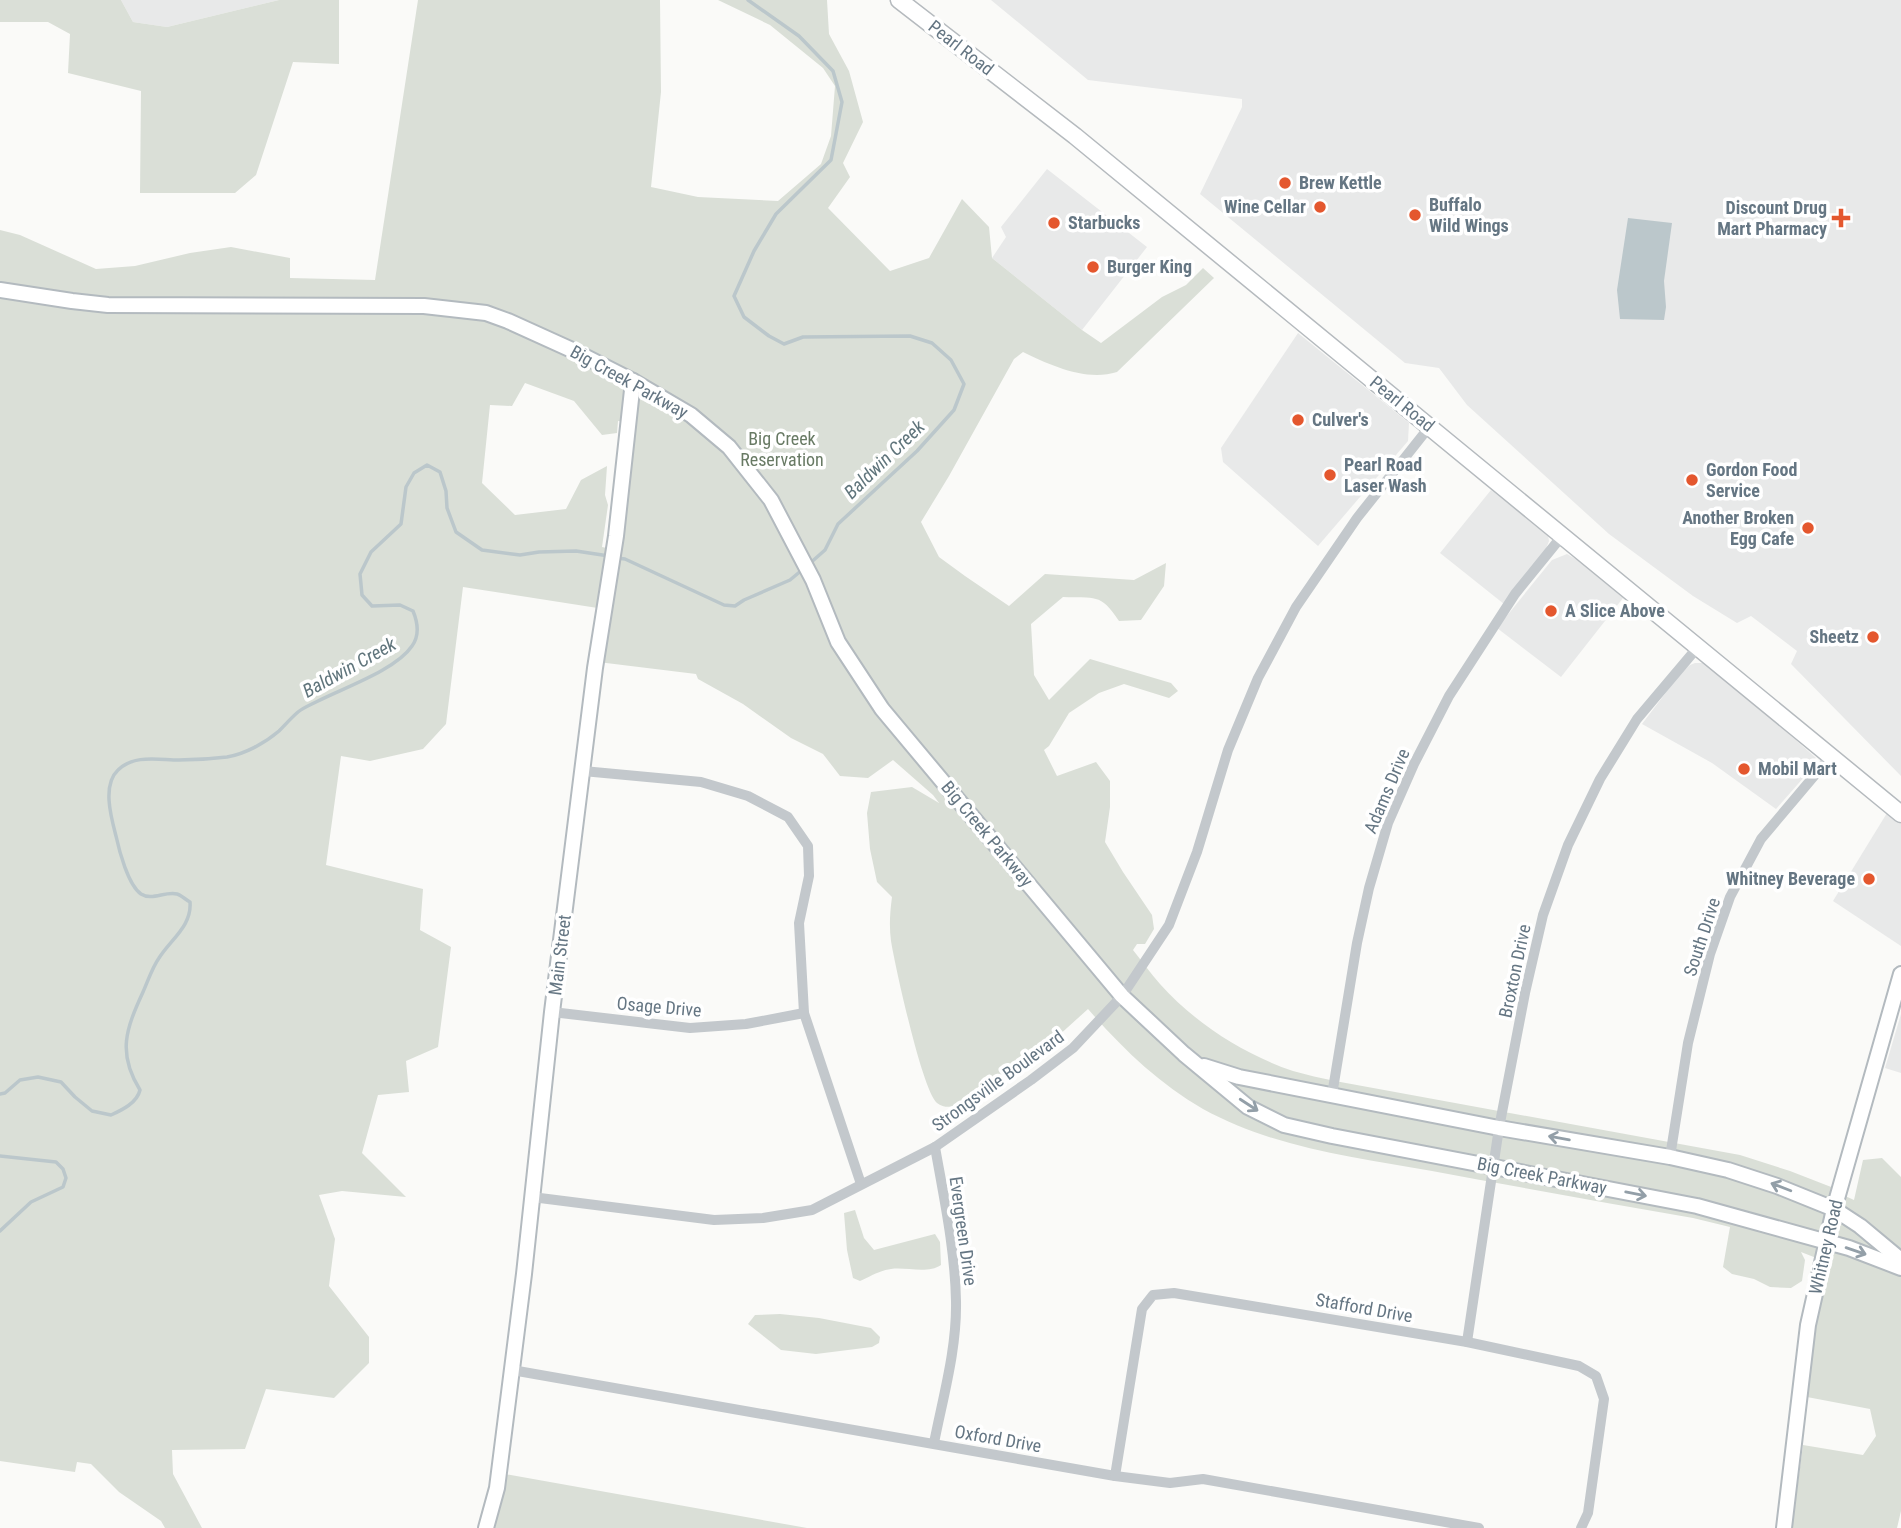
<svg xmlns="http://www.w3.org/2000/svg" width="1901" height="1528" viewBox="0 0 1901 1528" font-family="'Roboto Condensed',sans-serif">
<rect width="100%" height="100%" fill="#fafaf8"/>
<g fill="#e8e9e9">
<path d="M121,0H279L167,27L133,22Z"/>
<path d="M991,0H1901V776L1791,664L1797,651L1751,616L1737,623L1693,596L1609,534L1467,405L1439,368L1405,363L1200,194L1242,107V99L1088,80Z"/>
<path d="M1047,169L1147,247L1082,330L992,258L1006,237L1001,227Z"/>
<path d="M1298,333L1409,423L1408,441L1318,546L1223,462L1221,448Z"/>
<path d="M1491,490L1548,535L1549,541L1545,551L1504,604L1440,553Z"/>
<path d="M1567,554L1579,561L1623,598L1561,677L1497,628L1552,560Z"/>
<path d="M1695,663H1703L1752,701L1816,758L1805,776L1776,809L1712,763L1642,724L1680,674L1690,665Z"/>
<path d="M1887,813L1901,824V946L1833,901Z"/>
<path d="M1901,1014V1073L1885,1068Z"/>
</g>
<g fill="#dadfd7" fill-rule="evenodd">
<path d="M0,0H121L133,22L167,27L279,0H339V64L293,62L256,175L235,193H140L141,91L68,73L70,34L48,22H0Z"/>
<path d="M418,0H660L661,92L651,187L698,197L778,201L821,164L831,136L835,86L823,68L770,25L718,0H827L829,34L849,71L863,122L843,163L850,177L828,208L890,271L929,258L962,199L989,227L992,258L1082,330L1101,343L1162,297L1186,285L1203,268L1214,278L1117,372C1086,382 1050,365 1023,352L1014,359L949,476L921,522L939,557L965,576L1009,606L1045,574L1134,580L1166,563L1164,586L1141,620L1119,621C1100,592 1095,599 1063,597L1031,624L1034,675L1049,700L1090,659L1171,683L1178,691L1169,698L1124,684L1099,693L1069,713L1049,746L1044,750L1057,776L1096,762L1110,781V807L1105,842L1123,872L1152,915L1154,929L1145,944H1137L1133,950C1142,961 1150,973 1160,984C1195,1023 1243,1054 1293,1071C1307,1075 1321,1078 1335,1081L1740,1155L1790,1171L1844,1192L1843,1195L1854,1200L1863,1160L1882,1158L1901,1177V1511L1897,1528H1792L1803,1445L1863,1455L1876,1436L1870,1409L1807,1397L1808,1388L1801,1386L1824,1261L1801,1252L1805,1260L1802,1281L1791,1288L1770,1287L1754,1279L1732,1274L1723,1267L1730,1227L1693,1218C1606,1203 1519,1187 1432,1171C1354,1157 1274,1148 1203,1109C1158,1083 1122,1048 1088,1009L1057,1037L1013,1070L957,1106C950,1107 943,1108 937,1103C922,1090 895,965 891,941C889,926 890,912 892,897L877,882L870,849L867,813L871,792L912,787L939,803L933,795L893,760L868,778L840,776L823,754L791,738L743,704L698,679L696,674L598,662L604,609L463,587L446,724L423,749L370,761L341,756L326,865L423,889L420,930L451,947L438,1047L406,1061L409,1092L378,1095L362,1153L406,1197L342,1191L319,1195L335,1239L329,1286L369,1337V1363L334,1398L266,1389L245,1449L172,1450L173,1474L202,1528H165L161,1521L119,1492L91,1464L77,1462L75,1472L0,1461V230L20,235L96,269L135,266L190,253L231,247L290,258V278L375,280ZM525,383L574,401L602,435L617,433L618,421L628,422L612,549L602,547L608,505L605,495L607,466L581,480L566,509L515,515L482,483L490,405L512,406Z"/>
<path d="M855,1210L864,1238L874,1250L935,1234L940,1242L941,1265C928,1274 907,1267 891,1269C881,1270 869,1277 860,1281L853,1278L847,1250L844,1213Z"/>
<path d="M780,1314L819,1318L871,1328L880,1337L879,1343L872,1347L816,1354L781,1350L748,1324L755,1315Z"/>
<path d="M499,1473L807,1528H493Z"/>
</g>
<path fill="#bbc7cb" d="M1628,218L1672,223L1664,281L1666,307L1664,320L1620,319L1617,290Z"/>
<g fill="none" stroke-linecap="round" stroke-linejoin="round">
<g stroke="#bbc7cb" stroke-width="3.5">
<path d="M748,0L799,36L833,71L842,102L831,160L776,214L754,251L734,296L744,317L769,336L784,344L803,337L910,336L932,343L951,360L964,384L954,410L917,451L838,524L825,550L808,565"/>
<path d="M617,558L625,559L724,605L735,606L744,600L790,580L802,570"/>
<path d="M0,1094L5,1093L20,1080L38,1077L61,1082L75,1097L92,1111L111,1115C122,1110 137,1103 140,1090C117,1053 126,1029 143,992C148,981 152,968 159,958C171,939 192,926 190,902C186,900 181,895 177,894C165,891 152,901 141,894C128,885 119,850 116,836C111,817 102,785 118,770C134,754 159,760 179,760C195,760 211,759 227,757C245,754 265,743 279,731C285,725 291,718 298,712C303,708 310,705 316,702C343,688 396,670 412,646C420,635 418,623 413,611L400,605L372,606L362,595L360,574L371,552L401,524L406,487L414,473L427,465L440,472L446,491L447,508L456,532L482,550L520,555L539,552L576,551L609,556"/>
<path d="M0,1156L56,1162L63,1169L66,1178L63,1187L31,1202L0,1231"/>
</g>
<defs>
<g id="secondary">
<path d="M0,290L72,301L108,305L424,306L486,313L508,321L572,350L633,381L691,415L729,447L771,500L813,580L838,642L882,709L1122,996L1184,1054L1248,1107L1284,1125L1332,1136L1697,1206L1849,1248L1901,1268"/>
<path d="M1204,1066L1239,1077L1499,1128L1670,1157L1728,1170L1777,1186L1834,1209L1860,1226L1901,1260"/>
<path d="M486,1528L497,1488L524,1274L552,1012L595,668L616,536L633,381"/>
<path d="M1784,1528L1808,1325L1834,1209L1901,974"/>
</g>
<path id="primary" d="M899,0L1075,136L1901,814"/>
</defs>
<use href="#secondary" stroke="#b3babf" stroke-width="18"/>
<use href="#primary" stroke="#b5babe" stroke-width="19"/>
<g stroke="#c3c8cc" stroke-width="10">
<path d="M583,771L701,782L748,796L788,817L808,846L809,876L799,923L804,1013L861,1184"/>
<path d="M552,1012L690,1028L746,1024L804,1013"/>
<path d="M1332,1095L1357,943L1369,888L1388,823L1414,764L1449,696L1515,594L1562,536"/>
<path d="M1670,1157L1688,1043L1710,954L1730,897L1761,839L1831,756"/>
<path d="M532,1197L714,1220L763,1218L812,1210L935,1147L1031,1080L1073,1048L1122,996L1169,925L1197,852L1228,750L1258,678L1296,607L1357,518L1430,426"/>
<path d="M1467,1342L1499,1128L1525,993L1543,915L1568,845L1600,779L1637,719L1697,648"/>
<path d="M512,1370L1115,1476L1170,1483L1203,1479L1479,1528"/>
<path d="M934,1443C943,1397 957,1349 956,1301C955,1249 944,1198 935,1147"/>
<path d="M1115,1476L1142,1309L1153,1295L1174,1293L1467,1342L1579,1366L1596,1376L1604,1399L1588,1513L1581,1528"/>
</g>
<use href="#secondary" stroke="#fff" stroke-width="14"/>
<use href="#primary" stroke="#fff" stroke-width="16"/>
</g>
<defs><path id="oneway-shaft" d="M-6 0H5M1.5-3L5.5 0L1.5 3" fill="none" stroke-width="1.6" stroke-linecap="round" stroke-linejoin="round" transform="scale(1.75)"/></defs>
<g stroke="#939fa8">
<use href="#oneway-shaft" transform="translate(1249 1105) rotate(33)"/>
<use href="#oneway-shaft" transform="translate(1559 1138) rotate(-170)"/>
<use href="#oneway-shaft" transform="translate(1781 1187) rotate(-159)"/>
<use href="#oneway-shaft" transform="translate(1636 1194) rotate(11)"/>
<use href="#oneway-shaft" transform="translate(1856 1251) rotate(19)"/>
</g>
<g fill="#e4572e" stroke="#fff" stroke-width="2.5">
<circle cx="1285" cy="183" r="7"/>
<circle cx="1320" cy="207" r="7"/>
<circle cx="1415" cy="215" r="7"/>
<path d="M1837.5 207.5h7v7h7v7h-7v7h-7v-7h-7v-7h7z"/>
<circle cx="1054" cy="223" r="7"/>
<circle cx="1093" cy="267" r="7"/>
<circle cx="1298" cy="420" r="7"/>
<circle cx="1330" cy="475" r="7"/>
<circle cx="1692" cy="480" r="7"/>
<circle cx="1808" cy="528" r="7"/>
<circle cx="1551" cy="611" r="7"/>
<circle cx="1873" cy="637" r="7"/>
<circle cx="1744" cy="769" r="7"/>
<circle cx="1869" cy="879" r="7"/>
</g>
<g text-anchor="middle" stroke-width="7" stroke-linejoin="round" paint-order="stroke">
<g font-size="18" fill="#657683" stroke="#fff">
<text transform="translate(961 48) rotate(38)" y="6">Pearl Road</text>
<text transform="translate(629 382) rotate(29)" y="6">Big Creek Parkway</text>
<text transform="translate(1402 404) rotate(39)" y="6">Pearl Road</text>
<text transform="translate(1387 791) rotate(-67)" y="6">Adams Drive</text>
<text transform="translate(987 834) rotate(50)" y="6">Big Creek Parkway</text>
<text transform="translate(1702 937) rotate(-72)" y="6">South Drive</text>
<text transform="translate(560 955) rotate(-83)" y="6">Main Street</text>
<text transform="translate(1515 971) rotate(-78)" y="6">Broxton Drive</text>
<text transform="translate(659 1007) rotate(5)" y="6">Osage Drive</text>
<text transform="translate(998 1081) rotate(-36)" y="6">Strongsville Boulevard</text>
<text transform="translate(1542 1176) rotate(11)" y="6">Big Creek Parkway</text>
<text transform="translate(963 1231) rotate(82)" y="6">Evergreen Drive</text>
<text transform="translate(1826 1247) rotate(-77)" y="6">Whitney Road</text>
<text transform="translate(1364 1308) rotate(10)" y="6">Stafford Drive</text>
<text transform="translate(998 1439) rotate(10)" y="6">Oxford Drive</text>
</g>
<g font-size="18" font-weight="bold" fill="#657683" stroke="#fff" text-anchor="start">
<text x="1299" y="189">Brew Kettle</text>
<text x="1429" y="211">Buffalo<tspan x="1429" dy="21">Wild Wings</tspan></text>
<text x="1306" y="213" text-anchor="end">Wine Cellar</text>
<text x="1827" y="214" text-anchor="end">Discount Drug<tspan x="1827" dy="21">Mart Pharmacy</tspan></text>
<text x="1068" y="229">Starbucks</text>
<text x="1107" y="273">Burger King</text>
<text x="1312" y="426">Culver's</text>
<text x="1344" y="471">Pearl Road<tspan x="1344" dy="21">Laser Wash</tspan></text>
<text x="1706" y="476">Gordon Food<tspan x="1706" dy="21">Service</tspan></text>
<text x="1794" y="524" text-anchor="end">Another Broken<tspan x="1794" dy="21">Egg Cafe</tspan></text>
<text x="1565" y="617">A Slice Above</text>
<text x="1859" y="643" text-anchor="end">Sheetz</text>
<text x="1758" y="775">Mobil Mart</text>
<text x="1855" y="885" text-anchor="end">Whitney Beverage</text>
</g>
<g font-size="18" fill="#687a64" stroke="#fff">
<text x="782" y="445">Big Creek<tspan x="782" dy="21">Reservation</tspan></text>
</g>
<g font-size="19" font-style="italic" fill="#60757c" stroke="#fff">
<text transform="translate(884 459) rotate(-44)" y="7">Baldwin Creek</text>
<text transform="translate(349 667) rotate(-29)" y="7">Baldwin Creek</text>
</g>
</g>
</svg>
